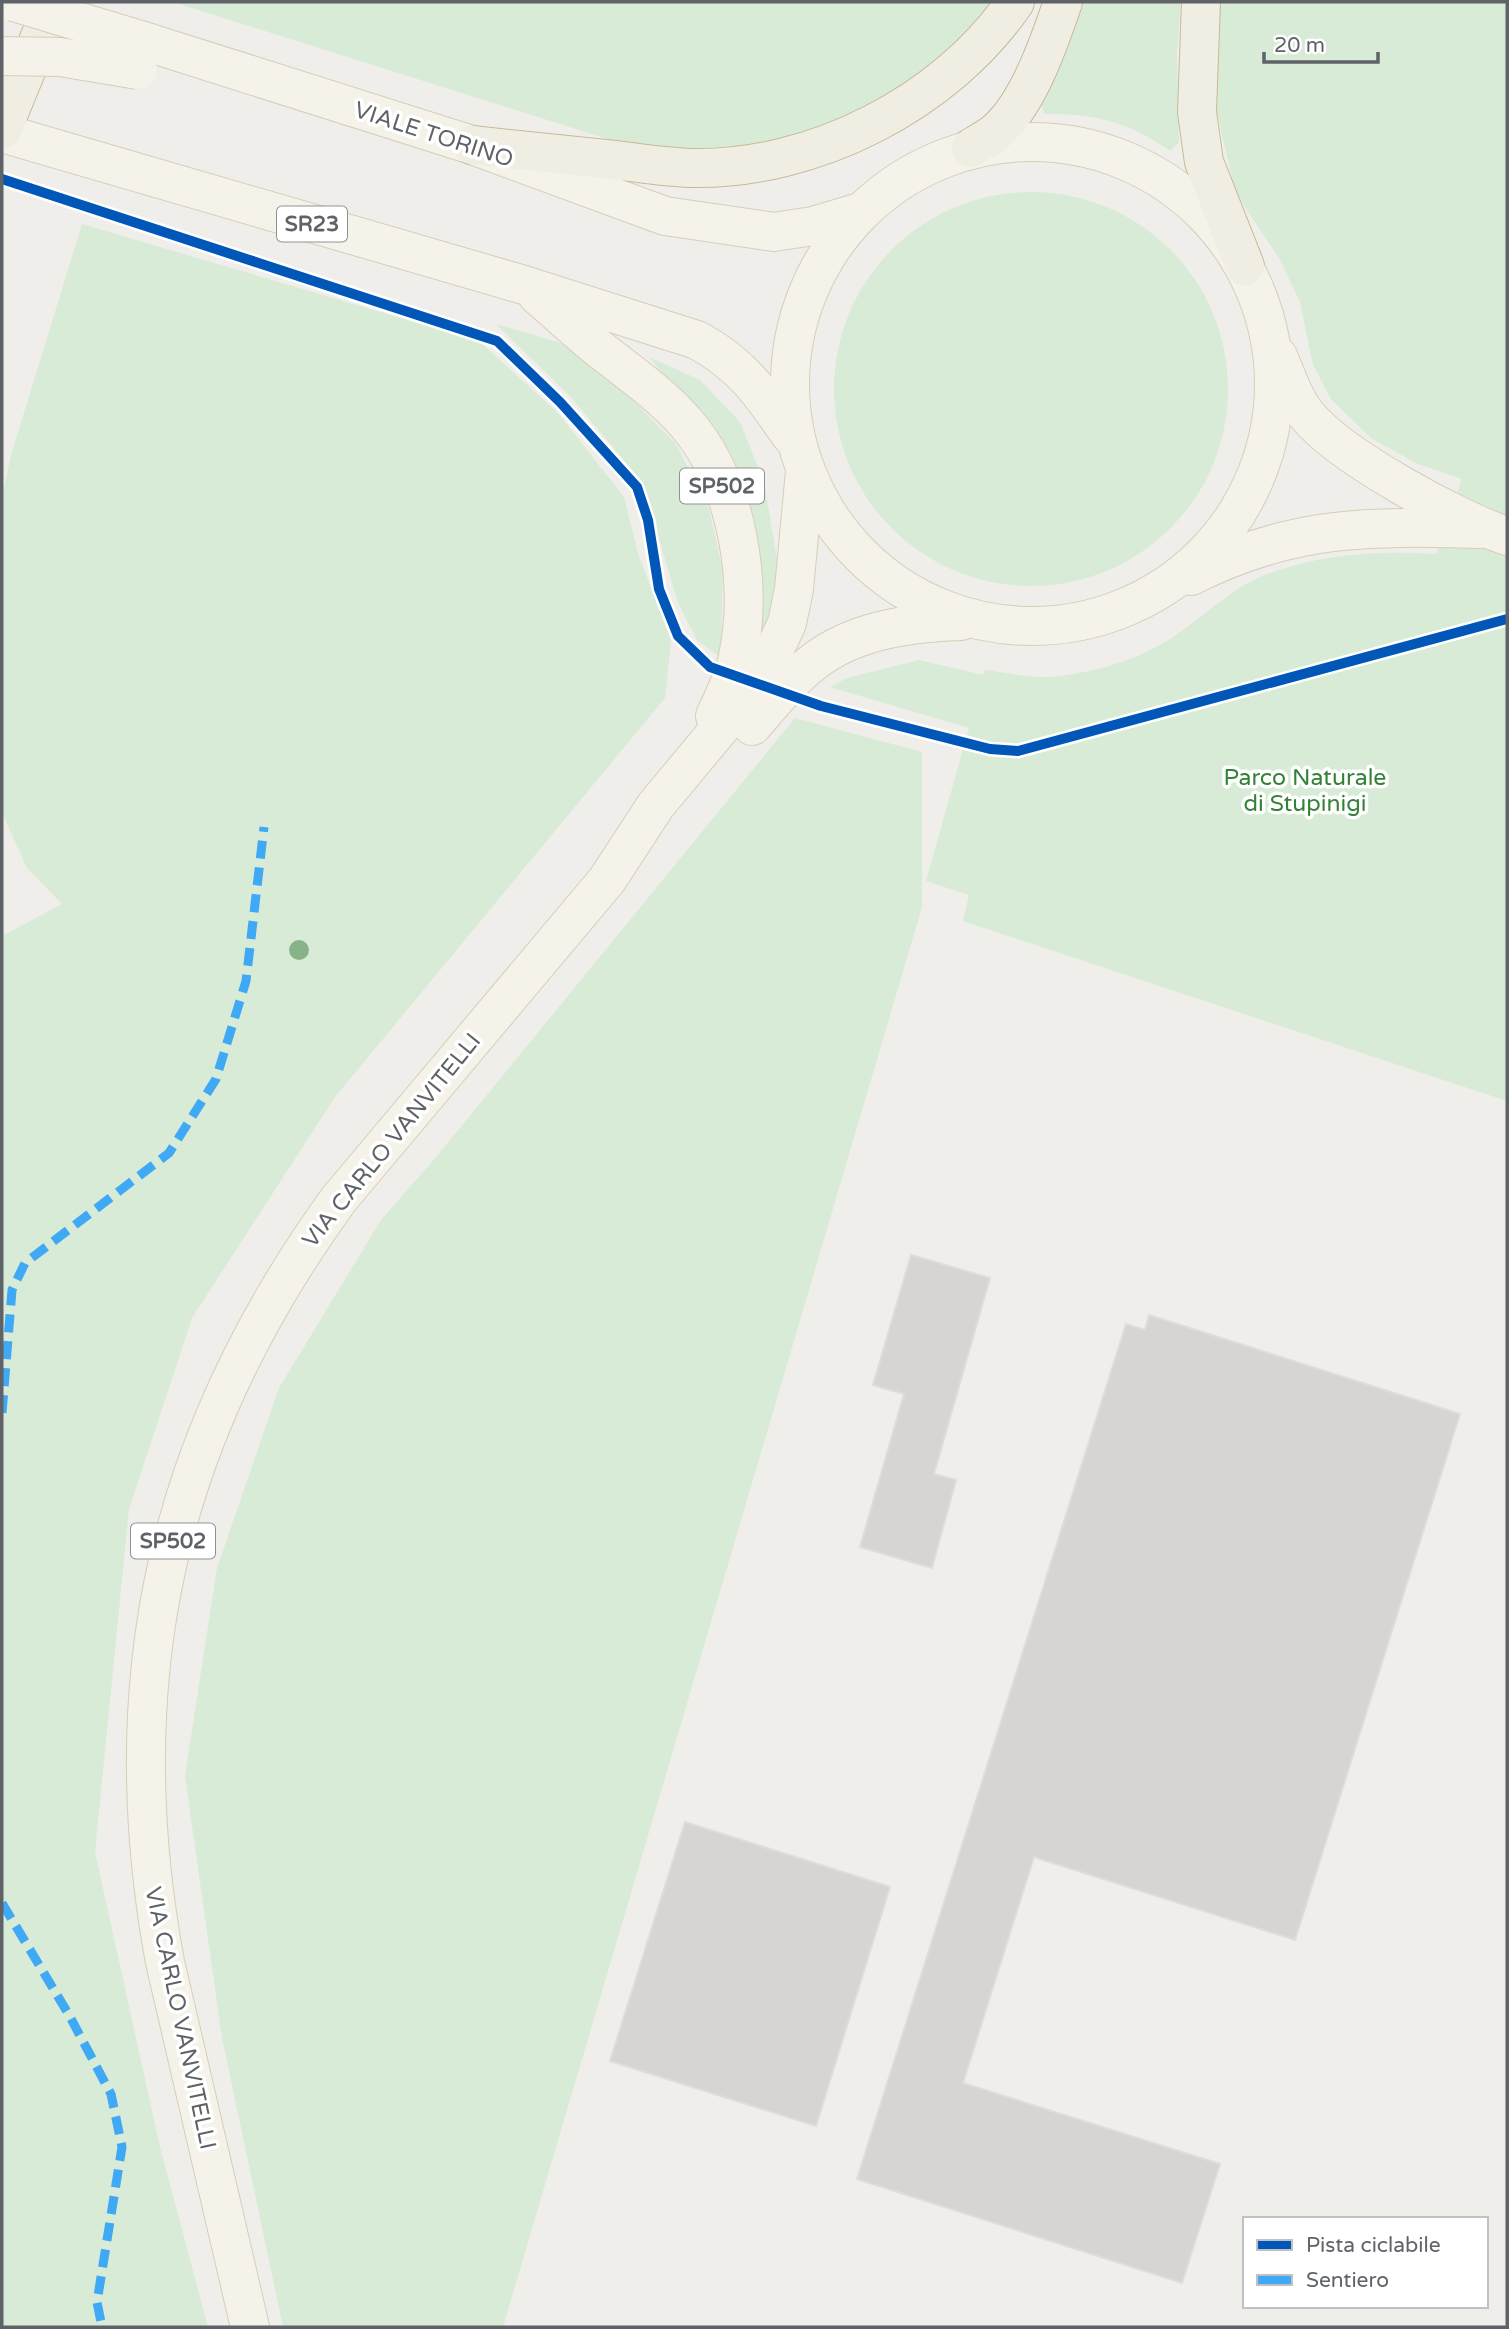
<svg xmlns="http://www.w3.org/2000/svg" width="1509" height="2329" viewBox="0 0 1509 2329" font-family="'Varela Round',sans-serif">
<rect width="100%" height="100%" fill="#efeeea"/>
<g fill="#d8ebd6">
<path d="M173,2H995C977,21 960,44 940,61C870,121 741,163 650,149C632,147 615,141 598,136Z"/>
<path d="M1082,2H1181L1177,54L1179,142L1170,151C1129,122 1094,113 1045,114L1040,102Z"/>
<path d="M1216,2H1507V1101L963,921L969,895L926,881L969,728L830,687L847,678L919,660L983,675L985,670C1005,672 1029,678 1049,677C1089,674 1131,662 1165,642C1199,622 1225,592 1262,576C1317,554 1378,550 1436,554L1462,479L1418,464L1372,439L1331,399L1313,365L1300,302L1279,258L1235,192L1216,108Z"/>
<circle cx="1031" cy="389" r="197"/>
<path d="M82,224L479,341L558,413L624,497L638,553L671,641L665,698L335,1097L192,1318L129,1509L95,1852L160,2147L208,2327H2V936L62,904L27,868L2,813V497L11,455Z"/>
<path d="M496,324L561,343L618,385L676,444L709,509L723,572L721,658L697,640L678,603L642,482L571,397Z"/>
<path d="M649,357L700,380L740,422L764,482L779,571L761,646L671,384Z"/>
<path d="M795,718L922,752V907L503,2327H283L222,2038L185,1776L217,1568L279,1388L381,1220L437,1156Z"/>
</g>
<g fill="#d6d5d3" stroke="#deddd9" stroke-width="2">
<path d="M911,1255L990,1278L934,1474L956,1480L932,1568L860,1547L904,1394L873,1385Z"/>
<path d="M1149,1315L1460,1414L1295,1940L1034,1857L963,2083L1220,2164L1182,2283L857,2179L1126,1324L1145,1330Z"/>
<path d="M685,1822L890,1887L816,2126L610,2061Z"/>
</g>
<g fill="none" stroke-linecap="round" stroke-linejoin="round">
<defs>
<g id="major">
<path d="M150,43L472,145L665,216L774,232L813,226L857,213"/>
<path d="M2,133L524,285L697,340C743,365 762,394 791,436"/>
<circle cx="1032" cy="384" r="242"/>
<path d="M537,295C557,312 576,330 597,347C628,372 660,393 686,423C738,483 754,586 737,661C733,680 723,698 715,716"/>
<path d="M1278,356C1286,374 1293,398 1306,414C1338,455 1457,520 1507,536"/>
<path d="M1191,576C1292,525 1369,526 1480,529"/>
<path d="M752,726C769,707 785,686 804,670C846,631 906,623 961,621"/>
<path d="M250,2327L165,1962C112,1676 168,1434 339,1199L607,880L656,805L761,679L787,623L794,589L805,471"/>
</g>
<g id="highway">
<path d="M1201,2L1197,112L1204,162L1245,266"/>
<path d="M2,130L54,2"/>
<path d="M472,145C520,150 568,155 615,160C640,163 665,167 690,168C813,171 946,103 1015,2"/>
<path d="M971,148C980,142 991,137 998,130C1029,102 1050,40 1063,2"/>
</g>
</defs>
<use href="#major" stroke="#d7ceb8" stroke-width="40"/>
<use href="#highway" stroke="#c8b996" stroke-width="40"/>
<use href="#major" stroke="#f4f2e9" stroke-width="38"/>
<use href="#highway" stroke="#f0ede3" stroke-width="38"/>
<defs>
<g id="major-bridge">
<path d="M14,2L150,43"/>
<path d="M2,56L60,57L138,70"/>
</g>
</defs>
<use href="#major-bridge" stroke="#d7ceb8" stroke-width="40" stroke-linecap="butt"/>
<use href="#major-bridge" stroke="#f4f2e9" stroke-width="38"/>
<g stroke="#3fa9f5" stroke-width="9" stroke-dasharray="18 9" stroke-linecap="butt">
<path d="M2,1413L12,1290L25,1263L169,1153L216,1079L246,981L264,827"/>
<path d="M2,1903L69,2015L111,2094L122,2147L97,2302L102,2327"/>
</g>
<defs>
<path id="cycleway" d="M2,179L497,341L560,402L637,487L648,520L659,589L678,636L710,667L821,706L990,749L1018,751L1507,619"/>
</defs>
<use href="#cycleway" stroke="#fff" stroke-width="15"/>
<use href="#cycleway" stroke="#0057b8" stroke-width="10"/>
</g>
<circle fill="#88b388" cx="299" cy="950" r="10"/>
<g text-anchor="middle" stroke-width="7" stroke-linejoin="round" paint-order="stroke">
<g fill="#fff" stroke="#8f9295" stroke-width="2">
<rect x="277" y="206.5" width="70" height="35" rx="5"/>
<rect x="680" y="468.5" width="84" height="35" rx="5"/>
<rect x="131" y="1523.5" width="84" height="35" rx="5"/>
</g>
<g font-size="21" font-weight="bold" fill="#5f6368">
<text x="312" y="231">SR23</text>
<text x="722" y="493">SP502</text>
<text x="173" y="1548">SP502</text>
</g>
<g font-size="23" fill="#5f6368" stroke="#fff">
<text transform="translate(434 134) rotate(18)" y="8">VIALE TORINO</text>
<text transform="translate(391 1140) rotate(-51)" y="8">VIA CARLO VANVITELLI</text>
<text transform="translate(181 2018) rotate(78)" y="8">VIA CARLO VANVITELLI</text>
</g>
<g font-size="23" fill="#348238" stroke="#fff">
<text x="1305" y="785">Parco Naturale<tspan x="1305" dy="26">di Stupinigi</tspan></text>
</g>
</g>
<rect width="1509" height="2329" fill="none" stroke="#5f6368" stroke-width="7"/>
<rect x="1243" y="2217" width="245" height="91" fill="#ffffff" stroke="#bfc1c3" stroke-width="2"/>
<rect x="1257" y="2240" width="35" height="10" fill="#0057b8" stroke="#bfc1c3" stroke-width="2"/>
<text x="1306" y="2252" font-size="21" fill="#5f6368">Pista ciclabile</text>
<rect x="1257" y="2275" width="35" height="10" fill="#3fa9f5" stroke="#bfc1c3" stroke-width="2"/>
<text x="1306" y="2287" font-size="21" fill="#5f6368">Sentiero</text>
<path d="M1264 52v10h114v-10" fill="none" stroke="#5f6368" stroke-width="3.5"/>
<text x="1274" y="52" font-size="21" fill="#5f6368" stroke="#ffffff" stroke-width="5" paint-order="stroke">20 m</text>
</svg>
